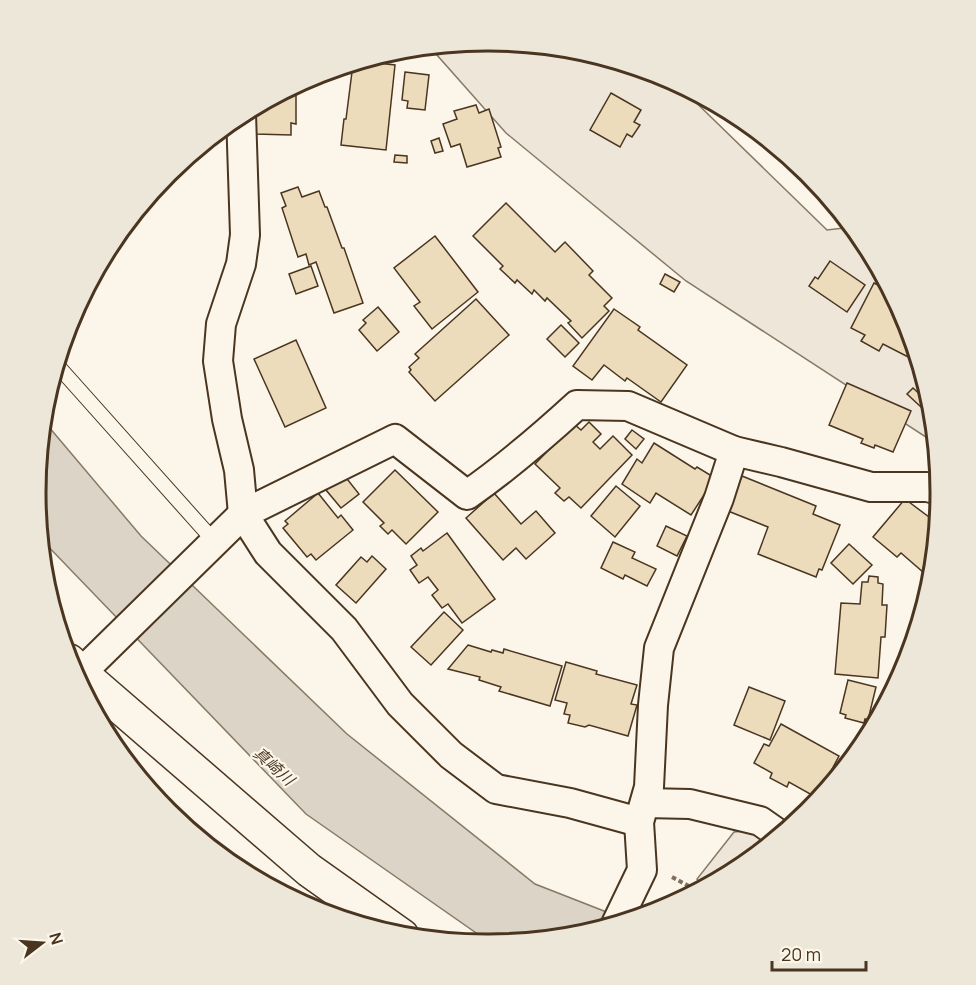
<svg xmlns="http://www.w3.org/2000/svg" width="976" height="985" viewBox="0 0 976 985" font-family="Manrope,'Noto Sans JP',sans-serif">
<rect width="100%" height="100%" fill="#fbf6e9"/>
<g fill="#ede6d9" stroke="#887966" stroke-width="1.5">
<path d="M488,41L577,49L661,75L676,83L827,230L852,227L864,242L906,320L931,405L935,443L686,281L506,133L429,46Z"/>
<path d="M790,827L739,869L702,888L697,879L734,832Z"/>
</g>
<path fill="#dcd4c6" stroke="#887966" stroke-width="1.5" d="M43,420L141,536L347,734L535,884L627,920L576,936L492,944L306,814L40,538L36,492Z"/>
<g fill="#ecdcbc" stroke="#4a3520" stroke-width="1.5">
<path d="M450,44V50L437,51L436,46Z"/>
<path d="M361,61L395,65L386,150L341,145L344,119H346L353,64Z"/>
<path d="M405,72L429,75L425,110L407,108L408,101L402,100Z"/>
<path d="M285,91H296V124L291,123V135L255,134V107Z"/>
<path d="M611,93L641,110L634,122L640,125L632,137L627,134L620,147L590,130Z"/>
<path d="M476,105L479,113L489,109L501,147L498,148L501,157L467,167L460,144L451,147L443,124L457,119L454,111Z"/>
<path d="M439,138L443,151L435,153L431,141Z"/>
<path d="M395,155L407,156V163L394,162Z"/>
<path d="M298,187L302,197L319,191L325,207H327L342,248H344L363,303L334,313L316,262L309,265L306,254L298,257L282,208L286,206L281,193Z"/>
<path d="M506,203L555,252L565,242L593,271L589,275L612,298L604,306L609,311L582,338L568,323L571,321L547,298L545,301L534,290L532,294L517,280L515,283L500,269L503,266L473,236Z"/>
<path d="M435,236L478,292L432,329L414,306L420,302L394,268Z"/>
<path d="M830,261L865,285L847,312L809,286L815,277L818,279Z"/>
<path d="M311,266L318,286L296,294L289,274Z"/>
<path d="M665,274L680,282L674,292L660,284Z"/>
<path d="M874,283L890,291L906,320L918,362L883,344L879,351L861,341L865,335L851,328Z"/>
<path d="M476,299L509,335L435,401L409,372L411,370L409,367L419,358L415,354Z"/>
<path d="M378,307L399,332L377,351L359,330L366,323L363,320Z"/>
<path d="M614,309L640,327L638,330L687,365L661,402L627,378L625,381L604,365L592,380L573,366Z"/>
<path d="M561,325L579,343L565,357L547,339Z"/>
<path d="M296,340L326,408L285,427L254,359Z"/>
<path d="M847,383L911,411L893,452L875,445L874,448L861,443L863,439L829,425Z"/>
<path d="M913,388L927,401L921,407L907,394Z"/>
<path d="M589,422L601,434L593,442L600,449L613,436L632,455L581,508L569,497L564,501L555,493L560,488L535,464L574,424L581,430Z"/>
<path d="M632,430L644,439L636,449L625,439Z"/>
<path d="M654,443L695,469L697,467L715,478L691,515L656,493L650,503L622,484L637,459L642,463Z"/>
<path d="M395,470L438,512L406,544L392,530L388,534L380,526L384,523L363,502Z"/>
<path d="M344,475L359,494L341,508L326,490Z"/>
<path d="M742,476L816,506L813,514L840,525L822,570L819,569L816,577L758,554L768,527L728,511Z"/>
<path d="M616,486L640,506L615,537L591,516Z"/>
<path d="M318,493L338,518L341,515L353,530L316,560L311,554L307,557L283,528L288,524L285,521Z"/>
<path d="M494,493L521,524L536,511L555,533L526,559L516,548L503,560L466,518Z"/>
<path d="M905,499L937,523L931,579L901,553L897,557L873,537Z"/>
<path d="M666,526L687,536L677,556L657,546Z"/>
<path d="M447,533L495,599L462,623L448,604L442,608L432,595L438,590L428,577L419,583L410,570L417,565L411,556L421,548L423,551Z"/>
<path d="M613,542L635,552L632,558L656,569L647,586L625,575L623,579L601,568Z"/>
<path d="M849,544L872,565L853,584L831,563Z"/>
<path d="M372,556L386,569L356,603L336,585L361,557L367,562Z"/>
<path d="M869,576L878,577V583L883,584L882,605H887L885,637H881L878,678L835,674L841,603L860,604L862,582H868Z"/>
<path d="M444,612L463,630L431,665L411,647Z"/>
<path d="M468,645L491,652L492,650L503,653L504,649L562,666L550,706L499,691L501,687L479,680L480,677L448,669Z"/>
<path d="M566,662L597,671L596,674L637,685L631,704L637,705L628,736L589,725L585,727L568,723L570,715L564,714L567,703L555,700Z"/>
<path d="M848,680L876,687L868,720L865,719L864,723L845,718L846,715L840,713Z"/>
<path d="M749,687L785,701L770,740L734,725Z"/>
<path d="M781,724L839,756L830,773L833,774L819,799L789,782L787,787L770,778L772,773L754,763L764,744L769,746Z"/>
</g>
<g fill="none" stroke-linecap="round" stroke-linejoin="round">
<defs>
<path id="service" d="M57,365L215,542"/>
<g id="minor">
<path d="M241,114L245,235L241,264L221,324L218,361L227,419L239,470L243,514L268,553L344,629L400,704L451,755L496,789L570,803L639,822"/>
<path d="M734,451L781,462L871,487H927L940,490"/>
<path d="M81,673L243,514L395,439L467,495C506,468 542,437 577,405L628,406L734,451L719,498L659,648L653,705L649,787L639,822L642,870L616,924"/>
<path d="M645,803L690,804L760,821L780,835"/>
</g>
<path id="tertiary" d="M69,661L81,673L309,870L402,936"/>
</defs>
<use href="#service" stroke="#4a3520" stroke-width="16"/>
<use href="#minor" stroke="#4a3520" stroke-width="32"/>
<use href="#tertiary" stroke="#4a3520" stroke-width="36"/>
<path stroke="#7f6f5c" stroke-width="4" stroke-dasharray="4.5 3" stroke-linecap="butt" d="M672,877L698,891"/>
<use href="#service" stroke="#fbf6e9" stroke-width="14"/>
<use href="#minor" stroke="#fbf6e9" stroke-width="28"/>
<use href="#tertiary" stroke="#fbf6e9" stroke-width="33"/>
</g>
<g text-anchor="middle" stroke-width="4.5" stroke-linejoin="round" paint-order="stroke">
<g font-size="16" font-style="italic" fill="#4a3520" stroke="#fbf6e9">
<text transform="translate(274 766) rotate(42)" y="6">真崎川</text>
</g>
</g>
<path d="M0 0H976V985H0ZM487 51H489A441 441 0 0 1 930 492V493A441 441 0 0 1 489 934H487A441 441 0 0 1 46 493V492A441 441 0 0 1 487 51Z" fill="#ede7d9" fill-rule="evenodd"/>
<path fill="none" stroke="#4a3520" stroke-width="3" d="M487 51H489A441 441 0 0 1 930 492V493A441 441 0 0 1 489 934H487A441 441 0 0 1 46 493V492A441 441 0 0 1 487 51Z"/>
<g transform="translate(42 943) rotate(73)" stroke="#fbf6e9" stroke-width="4.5" paint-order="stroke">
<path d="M0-4.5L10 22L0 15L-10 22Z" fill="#4a3520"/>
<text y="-9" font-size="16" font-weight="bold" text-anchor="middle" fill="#4a3520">N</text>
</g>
<path d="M772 961v9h94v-9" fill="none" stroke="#4a3520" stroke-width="3"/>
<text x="781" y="961" font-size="18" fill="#4a3520" stroke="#fbf6e9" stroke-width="4.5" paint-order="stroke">20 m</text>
</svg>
